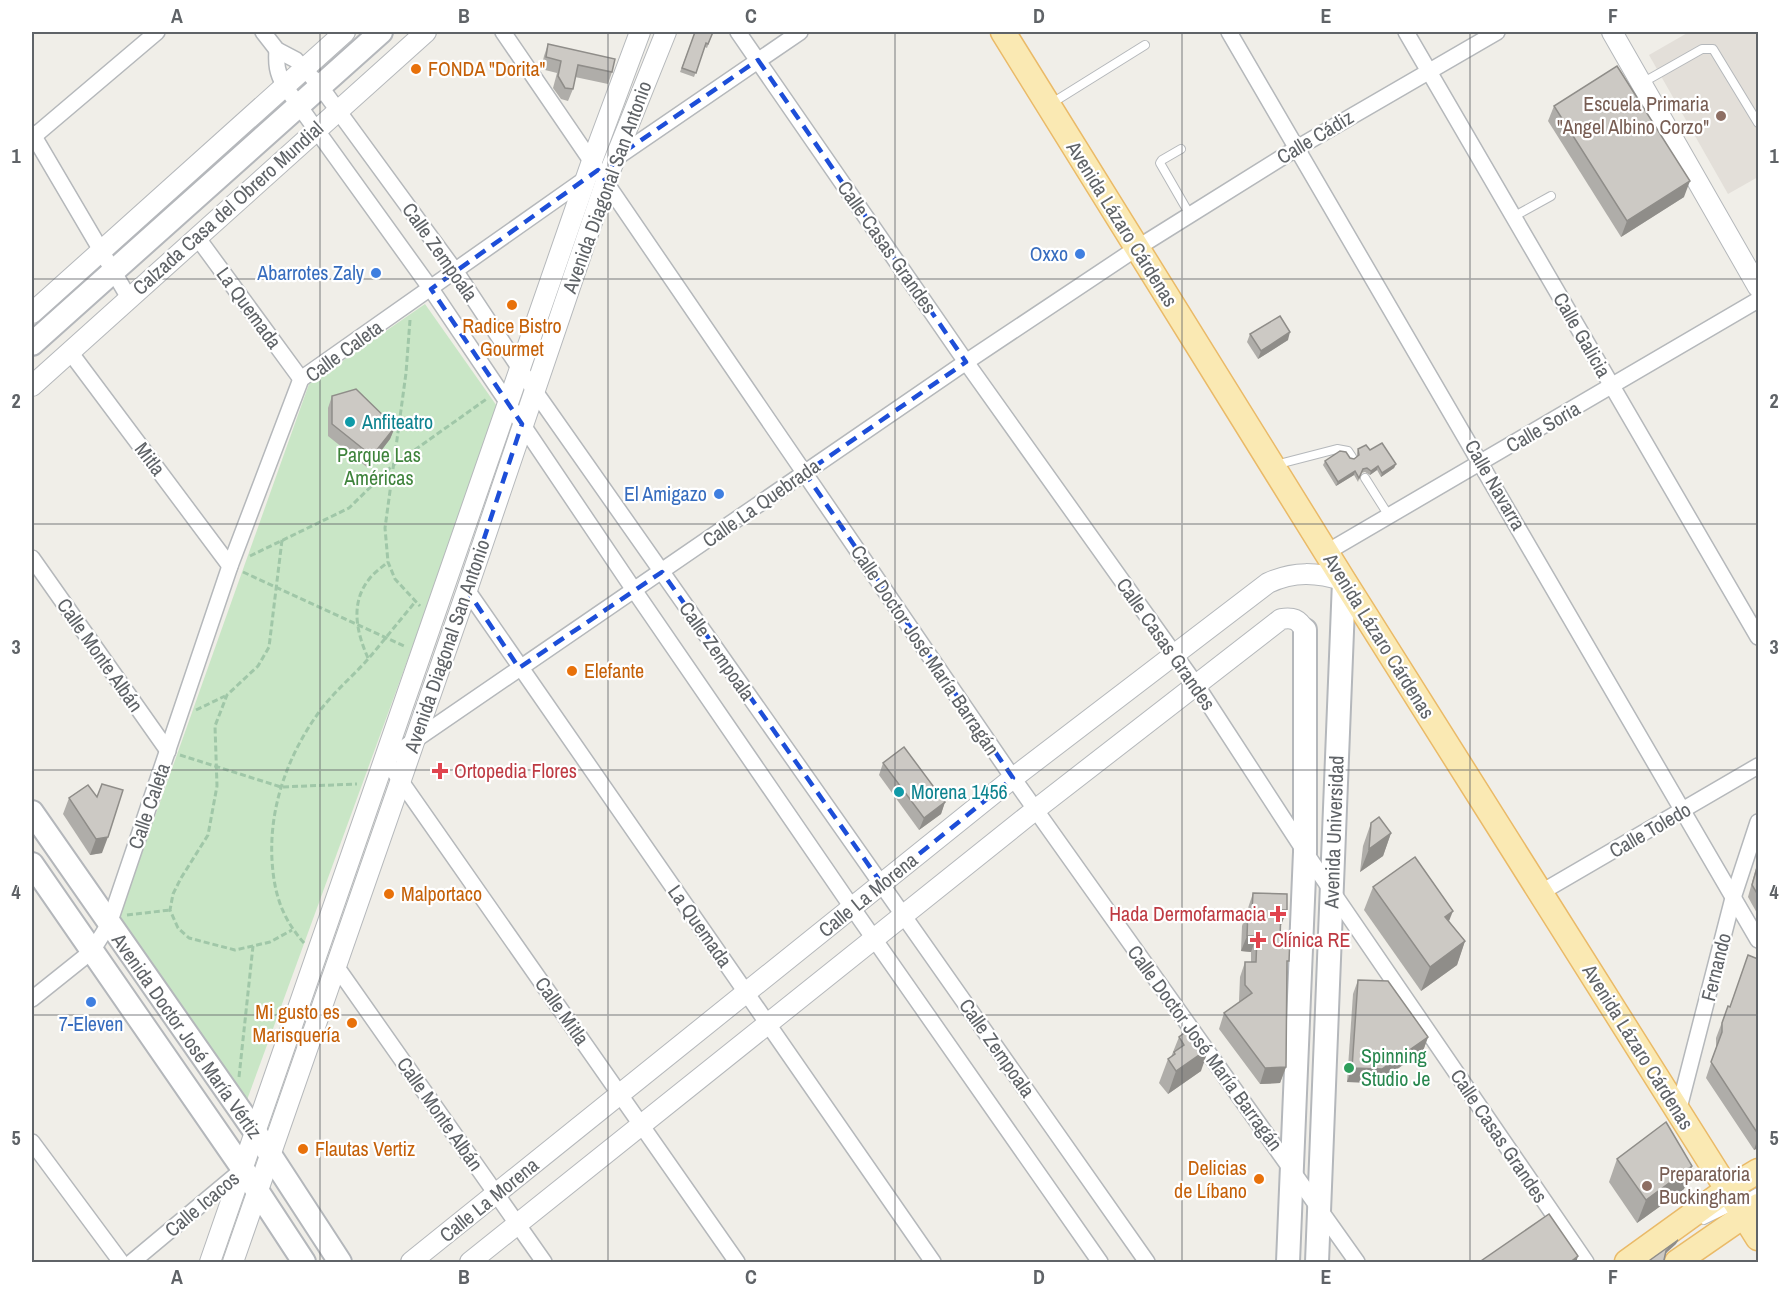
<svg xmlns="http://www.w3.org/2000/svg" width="1790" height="1294" viewBox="0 0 1790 1294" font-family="'Archivo Narrow',sans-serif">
<rect width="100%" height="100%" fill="#f0eee8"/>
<path fill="#e3dfd9" d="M1689,32H1758V177L1728,194L1649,55Z"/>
<path fill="#c9e6c6" d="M425,304L499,409L247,1100L117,923L309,384Z"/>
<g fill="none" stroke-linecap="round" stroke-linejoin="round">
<defs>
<g id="service">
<path d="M1642,83L1702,49H1713L1758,123"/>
<path d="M1052,103L1145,45"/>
<path d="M1181,149L1162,160L1160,163L1190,215"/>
<path d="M1513,217L1551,196"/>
<path d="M1275,465L1337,449L1348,451L1352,457"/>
<path d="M1365,478L1389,516"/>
<path d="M1704,1220L1737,1204L1758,1192"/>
</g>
<g id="minor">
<path d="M263,32L277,50L296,60L320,86L456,272L534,390L1147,1262"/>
<path d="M503,32L1013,778L1357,1262"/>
<path d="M738,32L966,362L1197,686L1305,852L1586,1262"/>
<path d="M1229,32L1758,940"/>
<path d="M1406,32L1758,637"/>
<path d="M277,50C276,64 277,73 284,85L431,289L634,590L849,903L1100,1262"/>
<path d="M32,133L129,298"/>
<path d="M32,138L157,32"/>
<path d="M613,160L800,32"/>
<path d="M197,237L301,379"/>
<path d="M70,352L230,566"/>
<path d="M1327,552L1758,300"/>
<path d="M32,558L168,751"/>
<path d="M467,590L933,1262"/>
<path d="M1540,893L1758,766"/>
<path d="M336,966L544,1262"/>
<path d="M32,999L92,951L109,924L230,566L301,379L588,177"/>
<path d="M1678,1112L1733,898L1758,822"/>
<path d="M32,1142L121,1262"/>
<path d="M132,1262L241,1171"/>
<path d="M737,1262L386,760L966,362L1137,248L1297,148L1497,32"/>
</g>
<g id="tertiary">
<path d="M1612,32L1758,287"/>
<path d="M32,313L345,32"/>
<path d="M32,386L426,32"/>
<path d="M210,1262L592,161L640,32"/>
<path d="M233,1262L467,590L606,181L666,32"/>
<path d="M411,1262L1013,778L1268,583C1294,571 1317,572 1344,581"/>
<path d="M470,1262L1035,810L1281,619C1293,617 1298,619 1305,630"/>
</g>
<g id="secondary">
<path d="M32,344L381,32"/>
<path d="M32,812L256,1133L340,1262"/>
<path d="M32,864L243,1169L304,1262"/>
<path d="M1288,1262L1305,852V630"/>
<path d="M1317,1262L1344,581"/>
</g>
<g id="primary">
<path d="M1003,32L1344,581L1758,1238"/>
<path d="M1627,1262L1728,1189L1758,1171"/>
<path d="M1677,1262L1758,1206"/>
</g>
</defs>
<use href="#service" stroke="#b5b8bb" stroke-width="10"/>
<use href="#minor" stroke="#b5b8bb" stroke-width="18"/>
<use href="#tertiary" stroke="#b5b8bb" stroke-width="22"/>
<use href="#secondary" stroke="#b4b7bb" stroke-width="26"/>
<use href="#primary" stroke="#eaba68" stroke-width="27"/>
<g stroke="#a0c7a8" stroke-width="3" stroke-dasharray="6 3" stroke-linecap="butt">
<path d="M410,320L406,373L385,528L388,562L395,579L420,606"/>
<path d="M282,540L269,647L258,666L227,695L215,726L217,786L208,835L181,878L173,894L170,910L178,928L189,938L235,950L270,942L292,930"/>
<path d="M250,556L349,508L392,466L488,398"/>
<path d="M243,572L406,647"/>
<path d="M368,658C356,631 350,602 370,578C375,572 382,567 388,562"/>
<path d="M196,710L225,696"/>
<path d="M180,755L281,787L357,784"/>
<path d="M127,915L170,910"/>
<path d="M304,943C282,918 274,894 272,860C269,805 289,752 322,708C336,690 354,675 369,658C385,639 400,620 416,601"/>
<path d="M239,1077L253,946"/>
</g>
<use href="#service" stroke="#fff" stroke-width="8"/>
<use href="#minor" stroke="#fff" stroke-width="15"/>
<use href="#tertiary" stroke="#fff" stroke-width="20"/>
<use href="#secondary" stroke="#fff" stroke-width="22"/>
<use href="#primary" stroke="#fae9b3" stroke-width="24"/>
</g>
<g fill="#afada9">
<path d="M695,32H713L707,48L705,47L694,77L680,72Z"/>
<path d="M548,44L612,72L608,84L575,77L573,89L568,101L561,99L553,88L557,73L541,69L544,56Z"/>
<path d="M1554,106L1684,197L1621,237L1548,121Z"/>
<path d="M1250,334L1288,340L1258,359L1247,342Z"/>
<path d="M332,396L395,427L390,439L368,468L328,436V408Z"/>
<path d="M1358,449L1370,450L1396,464L1394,468L1381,477L1377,470L1370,475L1365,472L1361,473L1358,482L1354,475L1336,486L1323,465L1325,461L1350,458L1354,459L1357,457V453Z"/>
<path d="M883,763L945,802L941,814L919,830L879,775Z"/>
<path d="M88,785L102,853L90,855L63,814L69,798Z"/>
<path d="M1371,823L1391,833L1383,856L1360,872L1363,846Z"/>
<path d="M1758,861V915L1748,897Z"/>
<path d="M1373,887L1449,921L1465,941L1457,965L1421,991L1364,910Z"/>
<path d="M1253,893L1287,910L1281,925L1280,938L1287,967L1286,1067L1280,1083L1260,1084L1219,1029L1224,1013L1240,1002L1239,1001L1240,977L1245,962H1251V952L1241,951L1242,926Z"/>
<path d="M1748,955L1758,959V1148L1754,1150L1706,1078L1716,1048V1038L1728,1006L1730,1007Z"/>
<path d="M1358,980L1428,1037L1423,1051L1377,1083L1347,1082L1353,994Z"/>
<path d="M1179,1037L1201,1071L1168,1094L1159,1083L1168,1059L1171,1057Z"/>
<path d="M1617,1159L1692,1166L1684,1189L1637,1223L1609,1182Z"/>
</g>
<g fill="#8f8d89">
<path d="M1690,181L1684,197L1621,237L1627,221Z"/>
<path d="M1290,332L1288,340L1258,359L1261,351Z"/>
<path d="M395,427L390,439L368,468L372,456Z"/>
<path d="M1396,464L1394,468L1381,477L1382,473Z"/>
<path d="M1378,466L1377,470L1370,475L1371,471Z"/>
<path d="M1355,471L1354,475L1336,486L1338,482Z"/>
<path d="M945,802L941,814L919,830L924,818Z"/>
<path d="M1391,833L1383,856L1360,872L1369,849Z"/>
<path d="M108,837L102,853L90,855L96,839Z"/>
<path d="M1281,910H1287L1281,925Z"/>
<path d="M1453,911L1444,934L1445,917Z"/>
<path d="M1247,936H1257L1251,952L1241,951Z"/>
<path d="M1465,941L1457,965L1421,991L1430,967Z"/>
<path d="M1428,1037L1423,1051L1377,1083L1347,1082L1352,1068Z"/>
<path d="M1209,1048L1201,1071L1168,1094L1176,1071Z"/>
<path d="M1286,1067L1280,1083L1260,1084L1265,1068Z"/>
<path d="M1758,1138V1148L1754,1150Z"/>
<path d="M1692,1166L1684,1189L1637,1223L1646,1200Z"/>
<path d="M1678,1240L1676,1244L1664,1255L1666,1251Z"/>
<path d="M1578,1256L1576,1263H1569Z"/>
</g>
<g fill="#ccc9c4" stroke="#8f8d89" stroke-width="1.5">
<path d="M695,32H713L708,44L706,43L696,73L682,68Z"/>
<path d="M548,44L615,59L612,72L578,65L573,89L565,88L558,76L561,61L546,57Z"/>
<path d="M1617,66L1690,181L1627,221L1554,106Z"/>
<path d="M1280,316L1290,332L1261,351L1250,334Z"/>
<path d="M356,389L395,427L372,456L332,424V396Z"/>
<path d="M1382,443L1396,464L1382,473L1378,466L1371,471L1367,468L1363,469L1359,478L1355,471L1338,482L1325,461L1340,451L1346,452L1350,458L1354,459L1359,455L1358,449L1366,445L1370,450Z"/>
<path d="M904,747L945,802L924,818L883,763Z"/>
<path d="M102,784L123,790L108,837L96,839L69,798L88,785L97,797Z"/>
<path d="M1379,817L1391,833L1369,849L1371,823Z"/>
<path d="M1415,857L1453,911L1445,917L1465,941L1430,967L1373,887Z"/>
<path d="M1758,864V895L1752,885Z"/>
<path d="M1253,893L1287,894V910H1281L1280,938H1290L1289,961H1287L1286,1067L1265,1068L1224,1013L1252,993L1245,985V962H1256L1257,936H1247L1248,910H1252Z"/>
<path d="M1748,955L1758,959V1134L1711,1062L1722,1032V1023L1728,1006L1730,1007Z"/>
<path d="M1358,980L1388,981L1428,1037L1382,1069L1352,1068Z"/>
<path d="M1193,1026L1209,1048L1176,1071L1168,1059L1175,1054L1174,1052L1184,1045L1179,1037Z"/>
<path d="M1666,1122L1692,1166L1646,1200L1617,1159Z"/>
<path d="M1549,1214L1578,1256L1569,1263H1478Z"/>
<path d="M1678,1240L1666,1251L1664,1260L1661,1263H1646Z"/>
</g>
<path fill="none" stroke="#1d4ed8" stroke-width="4.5" stroke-dasharray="12 8" stroke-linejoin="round" d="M758,60L966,362L805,473L1013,778L882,884L662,572L519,668L467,590L522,424L431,289L598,170L606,181L615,158Z"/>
<path fill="none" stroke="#5f6367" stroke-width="1.5" stroke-opacity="0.55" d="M320,32V1262M608,32V1262M895,32V1262M1182,32V1262M1470,32V1262M32,279H1758M32,524H1758M32,770H1758M32,1015H1758"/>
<g fill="#e8710a" stroke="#fff" stroke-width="2">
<circle cx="416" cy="69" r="6"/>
<circle cx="512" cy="305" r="6"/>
<circle cx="572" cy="671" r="6"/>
<circle cx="389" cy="894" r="6"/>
<circle cx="352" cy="1023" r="6"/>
<circle cx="303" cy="1149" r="6"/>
<circle cx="1259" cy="1179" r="6"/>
</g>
<g fill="#8d6e63" stroke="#fff" stroke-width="2">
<circle cx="1721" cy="116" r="6"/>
<circle cx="1647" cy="1186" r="6"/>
</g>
<g fill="#3f7fe0" stroke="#fff" stroke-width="2">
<circle cx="1080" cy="254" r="6"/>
<circle cx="376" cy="273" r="6"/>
<circle cx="719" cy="494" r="6"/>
<circle cx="91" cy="1002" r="6"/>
</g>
<g fill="#0f9aa8" stroke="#fff" stroke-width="2">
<circle cx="350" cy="422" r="6"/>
<circle cx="899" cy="792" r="6"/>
</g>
<g fill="#e0444e" stroke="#fff" stroke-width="2">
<path d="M437 762h6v6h6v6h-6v6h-6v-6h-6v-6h6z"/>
<path d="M1275 905h6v6h6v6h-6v6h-6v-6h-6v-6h6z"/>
<path d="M1255 931h6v6h6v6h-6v6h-6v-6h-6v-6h6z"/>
</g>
<circle fill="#2e9e5b" stroke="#fff" stroke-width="2" cx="1349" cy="1068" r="6"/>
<g text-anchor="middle" stroke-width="4.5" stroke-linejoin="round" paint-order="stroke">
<g font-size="20" fill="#c56008" stroke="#fff" text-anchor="start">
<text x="428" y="76">FONDA "Dorita"</text>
<text x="512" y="333" text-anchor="middle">Radice Bistro<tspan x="512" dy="23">Gourmet</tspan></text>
<text x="584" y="678">Elefante</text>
<text x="401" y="901">Malportaco</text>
<text x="340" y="1019" text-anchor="end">Mi gusto es<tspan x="340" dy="23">Marisquería</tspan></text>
<text x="315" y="1156">Flautas Vertiz</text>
<text x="1247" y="1175" text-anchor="end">Delicias<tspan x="1247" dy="23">de Líbano</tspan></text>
</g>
<g font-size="20" fill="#785e54" stroke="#fff" text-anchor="end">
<text x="1709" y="111">Escuela Primaria<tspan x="1709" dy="23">"Angel Albino Corzo"</tspan></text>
<text x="1659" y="1181" text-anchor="start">Preparatoria<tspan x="1659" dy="23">Buckingham</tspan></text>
</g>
<g font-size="20" fill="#5f6367" stroke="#fff">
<text transform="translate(1315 137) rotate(-31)" y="7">Calle Cádiz</text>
<text transform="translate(607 187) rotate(-70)" y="7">Avenida Diagonal San Antonio</text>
<text transform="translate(228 208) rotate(-42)" y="7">Calzada Casa del Obrero Mundial</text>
<text transform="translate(1122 224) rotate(58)" y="7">Avenida Lázaro Cárdenas</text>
<text transform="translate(887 247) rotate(55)" y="7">Calle Casas Grandes</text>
<text transform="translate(440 252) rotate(55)" y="7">Calle Zempoala</text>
<text transform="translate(249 308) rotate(54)" y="7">La Quemada</text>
<text transform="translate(1582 335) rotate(60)" y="7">Calle Galicia</text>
<text transform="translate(344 351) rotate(-36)" y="7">Calle Caleta</text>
<text transform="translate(1543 427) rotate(-30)" y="7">Calle Soria</text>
<text transform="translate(150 459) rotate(53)" y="7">Mitla</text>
<text transform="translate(1495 485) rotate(60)" y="7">Calle Navarra</text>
<text transform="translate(761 503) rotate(-35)" y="7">Calle La Quebrada</text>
<text transform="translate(1379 636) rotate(58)" y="7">Avenida Lázaro Cárdenas</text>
<text transform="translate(1166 644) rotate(55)" y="7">Calle Casas Grandes</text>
<text transform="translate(447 646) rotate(-71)" y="7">Avenida Diagonal San Antonio</text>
<text transform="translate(925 650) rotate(56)" y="7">Calle Doctor José María Barragán</text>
<text transform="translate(717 651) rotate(55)" y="7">Calle Zempoala</text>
<text transform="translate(100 655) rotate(55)" y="7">Calle Monte Albán</text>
<text transform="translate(149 806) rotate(-71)" y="7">Calle Caleta</text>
<text transform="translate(1650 830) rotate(-30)" y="7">Calle Toledo</text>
<text transform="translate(1334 832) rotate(-88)" y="7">Avenida Universidad</text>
<text transform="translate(868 895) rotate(-39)" y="7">Calle La Morena</text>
<text transform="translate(700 926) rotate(55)" y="7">La Quemada</text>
<text transform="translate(1716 967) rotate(-76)" y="7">Fernando</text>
<text transform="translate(562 1011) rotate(55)" y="7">Calle Mitla</text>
<text transform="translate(187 1036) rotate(55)" y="7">Avenida Doctor José María Vértiz</text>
<text transform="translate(1638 1047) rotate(58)" y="7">Avenida Lázaro Cárdenas</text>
<text transform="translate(997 1048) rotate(55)" y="7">Calle Zempoala</text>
<text transform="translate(1205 1048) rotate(54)" y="7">Calle Doctor José María Barragán</text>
<text transform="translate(440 1114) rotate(55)" y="7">Calle Monte Albán</text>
<text transform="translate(1499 1136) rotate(56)" y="7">Calle Casas Grandes</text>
<text transform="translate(489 1200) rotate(-39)" y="7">Calle La Morena</text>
<text transform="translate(202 1204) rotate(-40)" y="7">Calle Icacos</text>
</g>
<g font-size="20" fill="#366cbe" stroke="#fff" text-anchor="end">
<text x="1068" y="261">Oxxo</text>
<text x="364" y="280">Abarrotes Zaly</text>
<text x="707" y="501">El Amigazo</text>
<text x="91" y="1031" text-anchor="middle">7-Eleven</text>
</g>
<g font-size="20" fill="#0d838f" stroke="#fff" text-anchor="start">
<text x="362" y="429">Anfiteatro</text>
<text x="911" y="799">Morena 1456</text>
</g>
<g font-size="20" fill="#3e833b" stroke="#fff">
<text x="379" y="462">Parque Las<tspan x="379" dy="23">Américas</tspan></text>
</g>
<g font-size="20" fill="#be3a42" stroke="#fff" text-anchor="start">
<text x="454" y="778">Ortopedia Flores</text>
<text x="1266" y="921" text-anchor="end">Hada Dermofarmacia</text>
<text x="1272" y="947">Clínica RE</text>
</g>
<g font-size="20" fill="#27864d" stroke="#fff" text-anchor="start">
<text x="1361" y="1063">Spinning<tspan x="1361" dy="23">Studio Je</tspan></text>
</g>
</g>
<rect width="1790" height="1294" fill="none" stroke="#ffffff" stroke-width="66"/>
<rect x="33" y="33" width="1724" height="1228" fill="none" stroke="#5f6367" stroke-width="2"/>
<g font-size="20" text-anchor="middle" font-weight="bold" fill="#5f6367">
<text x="177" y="23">A</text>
<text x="464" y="23">B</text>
<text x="751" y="23">C</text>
<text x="1039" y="23">D</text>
<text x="1326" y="23">E</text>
<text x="1613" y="23">F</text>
<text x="16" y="163">1</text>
<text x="1774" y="163">1</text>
<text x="16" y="408">2</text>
<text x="1774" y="408">2</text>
<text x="16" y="654">3</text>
<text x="1774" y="654">3</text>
<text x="16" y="899">4</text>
<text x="1774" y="899">4</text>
<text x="16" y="1145">5</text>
<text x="1774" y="1145">5</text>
<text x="177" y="1284">A</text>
<text x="464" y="1284">B</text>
<text x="751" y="1284">C</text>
<text x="1039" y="1284">D</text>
<text x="1326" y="1284">E</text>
<text x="1613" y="1284">F</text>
</g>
</svg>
